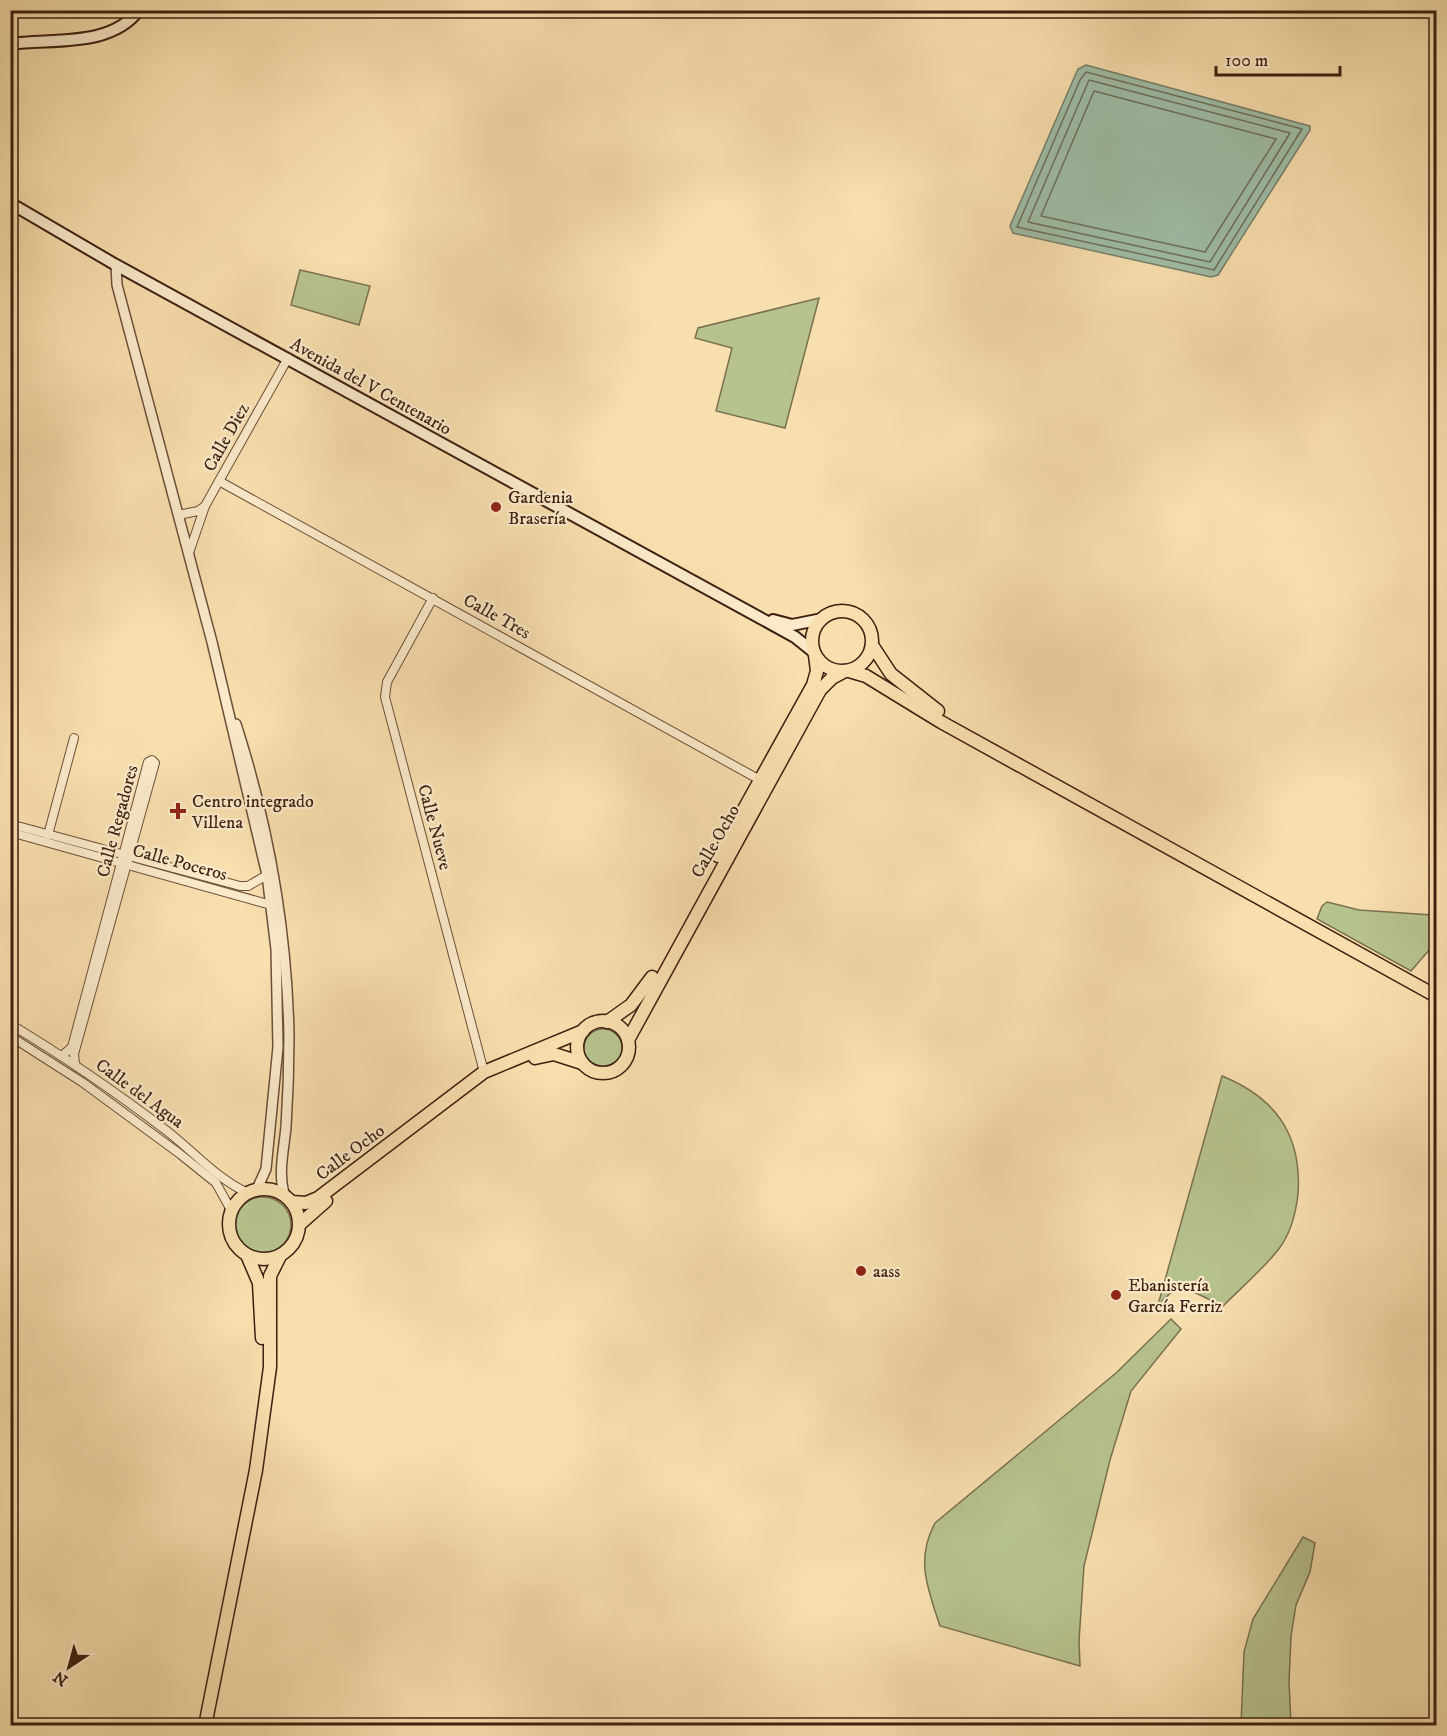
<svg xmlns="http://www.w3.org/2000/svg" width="1447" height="1736" viewBox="0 0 1447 1736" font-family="'IM FELL DW Pica',serif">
<rect width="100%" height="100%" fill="#f8dfae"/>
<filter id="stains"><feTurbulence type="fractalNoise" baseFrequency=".00333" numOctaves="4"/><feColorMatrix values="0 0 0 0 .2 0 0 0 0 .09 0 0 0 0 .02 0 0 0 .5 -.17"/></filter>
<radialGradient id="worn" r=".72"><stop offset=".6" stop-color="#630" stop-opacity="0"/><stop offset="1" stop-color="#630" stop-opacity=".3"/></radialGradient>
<g fill="#b7c38f" stroke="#7a7150" stroke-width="1.5">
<path d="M300,270L370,286L359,325L291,305Z"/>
<path d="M819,298L785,428L716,411L732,348L695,338L698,328Z"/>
<path d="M1327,902L1359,910L1432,915L1435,920L1430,949L1411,971L1317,919L1322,906Z"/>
<circle cx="603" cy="1048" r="19"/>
<path d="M1222,1076C1276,1098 1302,1135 1298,1194C1296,1212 1290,1235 1278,1250C1262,1270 1241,1288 1223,1306L1179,1285L1158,1305Z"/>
<circle cx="263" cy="1225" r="28"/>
<path d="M1171,1319L1181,1329L1131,1391L1110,1460L1084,1566L1079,1641L1080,1666L940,1626C928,1589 915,1560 935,1523L1116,1373Z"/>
<path d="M1303,1537L1315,1543L1310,1572L1296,1605L1291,1636L1289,1681L1291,1725H1241L1244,1652L1253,1619Z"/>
</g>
<path fill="#9ebda6" stroke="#777e6a" stroke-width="1.5" d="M1086,65L1310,126V130L1218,275L1211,277L1013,233L1010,226L1074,78L1078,69Z"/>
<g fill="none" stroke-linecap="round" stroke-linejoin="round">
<g stroke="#6e6e5c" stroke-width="1.5">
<path d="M1086,72L1302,129L1214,270L1017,227L1080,80Z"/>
<path d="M1089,80L1290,133L1210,262L1028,222Z"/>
<path d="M1094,91L1276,139L1205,252L1041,216Z"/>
</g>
<defs>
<g id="minor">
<path d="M219,481L760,780"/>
<path d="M178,515L198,511L205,506L288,358"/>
<path d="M189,553L205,506"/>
<path d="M433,598L387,682L385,697L484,1072"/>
<path d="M10,824L240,886H248L267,875"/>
<path d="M10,832L271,905"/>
<path d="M48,835L74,738"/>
<path d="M10,1024C65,1057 117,1093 167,1131C194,1152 217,1179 248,1193"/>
<path d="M10,1036L82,1082L180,1154L216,1183L231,1210"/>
<path d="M62,1056L72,1047L148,762L152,760L155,763L74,1054L75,1064"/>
</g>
<g id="tertiary">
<path d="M116,265L117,285L212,642L267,875L276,949L278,1047L266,1169L257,1189"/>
<path d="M236,724C268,824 287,930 289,1036C289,1066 288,1097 286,1127C284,1149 278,1172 284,1194"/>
</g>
<g id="secondary">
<path d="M10,44C53,38 110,48 139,10"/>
<path d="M10,203L116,265L795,637L815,653"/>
<path d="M773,620L792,625L822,619"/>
</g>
<g id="primary">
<circle cx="842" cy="641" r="30"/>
<path d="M872,645L891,674L938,711"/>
<path d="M849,671L866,676L941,722L1436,996"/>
<path d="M718,856L813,685L817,671L815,655"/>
<circle cx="603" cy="1047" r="26"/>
<path d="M607,1022L631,1005L652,977"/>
<path d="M628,1040L820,690L832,678L845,671"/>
<path d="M535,1058L554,1054L582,1063"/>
<circle cx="264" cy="1224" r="35"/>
<path d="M292,1202L306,1203L318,1198L484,1072L583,1031"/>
<path d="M300,1224L326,1201"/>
<path d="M247,1255L259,1283L262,1338"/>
<path d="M205,1726L256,1470L270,1367V1276L280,1256"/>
</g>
</defs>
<use href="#minor" stroke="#6c4f38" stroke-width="10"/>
<use href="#tertiary" stroke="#6c4f38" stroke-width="12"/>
<use href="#secondary" stroke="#3d1f11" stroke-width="14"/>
<use href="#primary" stroke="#3d1f11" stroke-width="15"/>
<use href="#minor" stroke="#faeaca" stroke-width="8"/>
<use href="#tertiary" stroke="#faeaca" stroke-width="9"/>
<use href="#secondary" stroke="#faeaca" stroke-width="10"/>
<use href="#primary" stroke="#f8dfae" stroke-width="12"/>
</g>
<g fill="#8f2418" stroke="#faeaca" stroke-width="2">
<circle cx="496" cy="507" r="6"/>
<path d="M175 802h6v6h6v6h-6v6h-6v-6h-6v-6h6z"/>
<circle cx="861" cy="1271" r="6"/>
<circle cx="1116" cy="1295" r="6"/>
</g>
<g text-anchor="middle" stroke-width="4.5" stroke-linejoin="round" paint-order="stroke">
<g font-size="18" fill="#3d1f11" stroke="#faeaca">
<text transform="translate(371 386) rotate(29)" y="6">Avenida del V Centenario</text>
<text transform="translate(226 437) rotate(-61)" y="6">Calle Diez</text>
<text transform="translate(497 616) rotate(29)" y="6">Calle Tres</text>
<text transform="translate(117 821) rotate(-75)" y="6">Calle Regadores</text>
<text transform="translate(435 827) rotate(75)" y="6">Calle Nueve</text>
<text transform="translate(715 841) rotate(-61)" y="6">Calle Ocho</text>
<text transform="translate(180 862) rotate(15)" y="6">Calle Poceros</text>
<text transform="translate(140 1093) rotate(36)" y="6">Calle del Agua</text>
<text transform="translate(350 1152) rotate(-37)" y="6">Calle Ocho</text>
</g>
<g font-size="18" fill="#3d1f11" stroke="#faeaca" text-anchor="start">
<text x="508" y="503">Gardenia<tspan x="508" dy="21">Brasería</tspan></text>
<text x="192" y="807">Centro integrado<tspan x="192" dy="21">Villena</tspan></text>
<text x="873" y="1277">aass</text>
<text x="1128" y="1291">Ebanistería<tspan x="1128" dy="21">García Ferriz</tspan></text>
</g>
</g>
<rect width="1447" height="1736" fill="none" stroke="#f8dfae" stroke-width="36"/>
<rect x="12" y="12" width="1423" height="1712" fill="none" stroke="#3d1f11" stroke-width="3"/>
<rect x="18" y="18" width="1411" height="1700" fill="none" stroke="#3d1f11" stroke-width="1.5"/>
<g transform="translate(69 1667) rotate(216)" stroke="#faeaca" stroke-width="4.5" paint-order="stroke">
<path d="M0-4.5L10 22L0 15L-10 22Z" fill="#3d1f11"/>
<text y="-9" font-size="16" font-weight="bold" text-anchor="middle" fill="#3d1f11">N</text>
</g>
<path d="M1216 66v9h124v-9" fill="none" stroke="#3d1f11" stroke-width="3"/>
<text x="1225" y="66" font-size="18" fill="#3d1f11" stroke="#faeaca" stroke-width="4.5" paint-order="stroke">100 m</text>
<rect width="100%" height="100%" filter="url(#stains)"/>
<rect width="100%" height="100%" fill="url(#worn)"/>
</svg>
